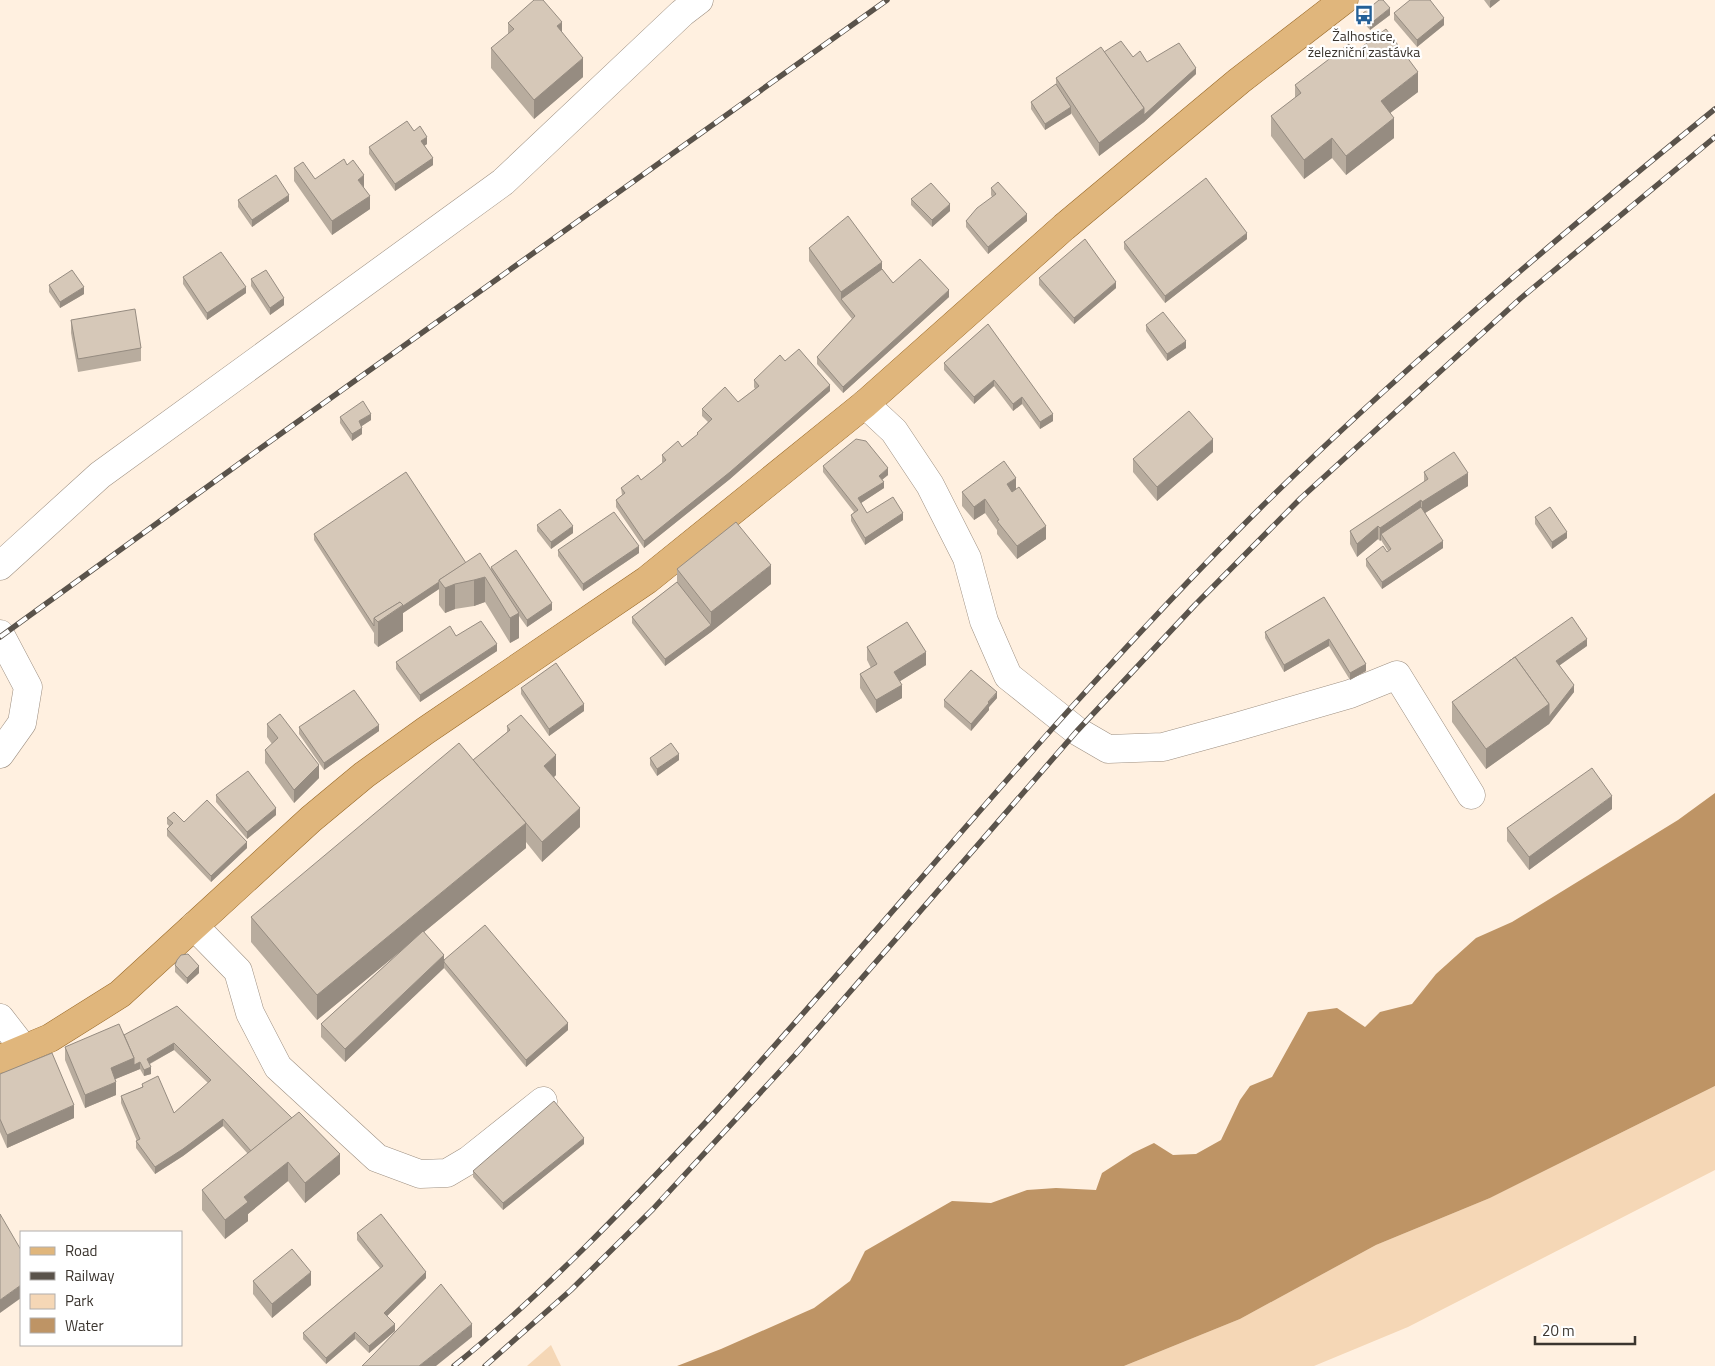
<svg xmlns="http://www.w3.org/2000/svg" width="1715" height="1366" viewBox="0 0 1715 1366" font-family="'Titillium Web',sans-serif">
<rect width="100%" height="100%" fill="#fff0e0"/>
<g fill="#f5d7b6">
<path d="M1715,1086V1170L1408,1327L1314,1366H1124L1240,1319L1376,1245L1490,1198Z"/>
<path d="M551,1345L561,1366H527Z"/>
</g>
<path fill="#be9465" d="M1715,793V1086L1490,1198L1376,1245L1240,1319L1124,1366H677L721,1349L814,1308L850,1281L865,1251L952,1201L991,1203L1027,1190L1056,1188L1096,1190L1102,1173L1133,1153L1154,1143L1173,1155L1196,1154L1221,1140L1240,1100L1250,1086L1272,1077L1308,1012L1337,1008L1365,1027L1380,1012L1412,1004L1436,974L1476,938L1512,922L1678,820Z"/>
<g fill="none" stroke-linecap="round" stroke-linejoin="round">
<defs>
<g id="minor">
<path d="M865,404L894,431L930,485L967,558L984,621L1008,676L1077,731L1108,749L1163,747L1236,727L1350,694L1397,675L1471,795"/>
<path d="M0,566L100,475L503,182L682,13L699,0"/>
<path d="M0,634L28,687L22,723L0,754"/>
<path d="M194,926L238,971L250,1013L278,1067L377,1158L420,1174L447,1173L469,1160L543,1101"/>
<path d="M0,1018L24,1049"/>
</g>
<path id="major" d="M0,1059L50,1038L120,994L311,819L364,775L425,731L647,580L865,404L1064,227L1239,81L1344,0"/>
</defs>
<use href="#minor" stroke="#9e9082" stroke-width="29"/>
<use href="#major" stroke="#996928" stroke-width="29"/>
<use href="#minor" stroke="#fff" stroke-width="28"/>
<use href="#major" stroke="#e0b67c" stroke-width="28"/>
<defs>
<g id="rail">
<path d="M0,637L247,458L887,0"/>
<path d="M454,1366C545,1292 625,1208 705,1123C826,991 941,853 1060,720C1134,638 1210,556 1289,480C1425,349 1569,228 1715,109"/>
<path d="M485,1366L571,1290L653,1209L795,1055L1077,731L1195,605L1301,498L1521,298L1715,137"/>
</g>
</defs>
<use href="#rail" stroke="#5a534b" stroke-width="5.5"/>
<use href="#rail" stroke="#fff" stroke-width="4" stroke-dasharray="11" stroke-linecap="butt"/>
</g>
<g fill="#b8ac9e">
<path d="M1484,0H1500L1490,8Z"/>
<path d="M1394,13L1444,25L1417,47L1394,20Z"/>
<path d="M1362,14L1390,15L1370,30L1362,21Z"/>
<path d="M508,23L562,32L583,77L534,119L491,68V48L508,35Z"/>
<path d="M1104,52L1133,57L1147,62L1196,74L1144,122L1099,156L1071,113L1045,130L1031,109V102L1056,84V78Z"/>
<path d="M1295,85L1418,92L1390,113L1394,138L1346,175L1332,158L1304,179L1271,136V116L1295,98Z"/>
<path d="M414,131L427,144L424,146L433,165L395,191L369,154V147Z"/>
<path d="M294,168L315,179L364,188L370,209L332,235L294,181Z"/>
<path d="M991,188L1027,221L988,254L966,227V221L992,197L991,195Z"/>
<path d="M911,199L950,211L932,227L911,205Z"/>
<path d="M238,200L289,201L252,227L238,207Z"/>
<path d="M1247,239L1165,303L1124,249V242Z"/>
<path d="M809,248L882,269L893,283L949,297L843,393L817,364V357L852,319L841,305L809,261Z"/>
<path d="M183,277L246,293L207,320L183,284Z"/>
<path d="M1039,278L1116,288L1074,324L1039,285Z"/>
<path d="M251,279L284,305L270,315L251,286Z"/>
<path d="M49,285L84,294L60,308L49,292Z"/>
<path d="M71,320L141,348V361L78,372L71,333Z"/>
<path d="M988,324L1053,421L1040,429L1022,404L1013,411L994,386L974,404L944,370V363Z"/>
<path d="M1146,325L1186,348L1167,361L1146,331Z"/>
<path d="M785,361L830,391L730,479L644,548L616,507V500L622,495L621,488L641,480L663,463L662,462V455L682,447L697,435V433L708,422L702,416V409L738,402L755,389L754,387V380Z"/>
<path d="M340,417L371,420L361,426L362,434L352,441L340,423Z"/>
<path d="M1213,452L1157,501L1133,472V459Z"/>
<path d="M823,466L888,475L882,480L884,488L861,503L867,513L903,520L865,545L851,521V515L854,512L823,472Z"/>
<path d="M1424,472L1468,486L1425,513L1443,548L1382,589L1366,566V559L1388,551L1381,540L1380,541L1378,539L1357,557L1350,544V531L1424,482Z"/>
<path d="M1016,489L1046,539L1017,559L997,534V530L985,513L974,520L962,506V492Z"/>
<path d="M1535,517L1567,538L1552,549L1535,524Z"/>
<path d="M537,525L573,533L551,549L537,531Z"/>
<path d="M314,534L466,563L491,569V567L552,610L527,627L519,616V638L510,643L485,602L474,606L455,609L445,613L439,605V589L403,613V631L378,647L374,643V633L314,540Z"/>
<path d="M558,550L639,553L583,591L558,556Z"/>
<path d="M677,569L771,584L711,632L665,666L632,623V617L677,582Z"/>
<path d="M1324,597L1366,671L1350,680L1329,646L1284,672L1265,638V632Z"/>
<path d="M456,636L497,651L420,702L396,669V662Z"/>
<path d="M1587,646L1559,665L1574,692L1549,724L1486,769L1452,722V702Z"/>
<path d="M867,647L926,665L900,681L902,698L876,713L860,688V674L871,668L867,660Z"/>
<path d="M521,688L584,711L549,736L521,694Z"/>
<path d="M997,698L989,707V710L971,731L944,707V700Z"/>
<path d="M267,724L319,778L294,803L265,763V750L272,744L267,737Z"/>
<path d="M507,726L556,775L554,777L580,827L542,862L526,842V848L424,932L444,960L568,1030L526,1067L444,968L345,1062L321,1037V1024L402,950L317,1020L251,942V917L473,760L507,732Z"/>
<path d="M299,727L379,731L324,770L299,734Z"/>
<path d="M650,758L679,760L657,776L650,765Z"/>
<path d="M216,795L276,815L247,839L216,802Z"/>
<path d="M1612,809L1529,870L1507,841V828Z"/>
<path d="M167,818L184,822L247,848L211,882L167,836V829L169,826L167,824Z"/>
<path d="M175,965L199,973L187,984L175,972Z"/>
<path d="M177,1006L340,1174L305,1203L288,1181L248,1214V1221L225,1239L202,1210V1190L248,1154L223,1126L183,1156L155,1174L136,1148V1141H137L121,1103V1096L142,1087V1084L174,1113L208,1083L174,1050L150,1064L151,1074L144,1076L140,1069L115,1079L116,1095L85,1108L65,1060V1047L124,1035Z"/>
<path d="M0,1074L74,1118L7,1148L0,1132Z"/>
<path d="M584,1144L503,1210L473,1177V1171Z"/>
<path d="M357,1233L426,1278L387,1316L395,1331L369,1353L355,1339L326,1364L303,1339V1333L380,1268L357,1240Z"/>
<path d="M253,1281L311,1285L272,1318L253,1294Z"/>
</g>
<g fill="#968c81">
<path d="M1491,0H1500L1490,8V1Z"/>
<path d="M1390,8V15L1370,30V24Z"/>
<path d="M1444,18V25L1417,47V40Z"/>
<path d="M562,22V41L557,26Z"/>
<path d="M583,58V77L534,119V100Z"/>
<path d="M1196,68V74L1144,122L1099,156V143Z"/>
<path d="M1418,72V92L1381,120V101Z"/>
<path d="M1071,107V114L1045,130V124Z"/>
<path d="M1394,118V138L1346,175V156Z"/>
<path d="M427,137V144L421,148V141Z"/>
<path d="M1332,138V158L1304,179V160Z"/>
<path d="M433,158V165L395,191V184Z"/>
<path d="M364,175V188L358,180Z"/>
<path d="M289,195V201L252,227V220Z"/>
<path d="M370,196V209L332,235V221Z"/>
<path d="M950,204V211L932,227V220Z"/>
<path d="M1027,214V221L988,254V247Z"/>
<path d="M1247,233V239L1165,303V296Z"/>
<path d="M882,262V275L841,299V292Z"/>
<path d="M1116,282V288L1074,324V318Z"/>
<path d="M84,287V294L60,308V302Z"/>
<path d="M246,287V293L207,320V313Z"/>
<path d="M949,290V297L843,393V387Z"/>
<path d="M284,298V305L270,315V308Z"/>
<path d="M1186,341V348L1167,361V354Z"/>
<path d="M994,380V386L974,404V397Z"/>
<path d="M830,385V391L730,479L644,548V541Z"/>
<path d="M1022,397V404L1013,411V404Z"/>
<path d="M371,414V420L359,428V421Z"/>
<path d="M1053,414V421L1040,429V422Z"/>
<path d="M362,428V434L352,441V434Z"/>
<path d="M1213,439V452L1157,501V487Z"/>
<path d="M888,468V475L879,482V476Z"/>
<path d="M1468,473V486L1422,515V502Z"/>
<path d="M1016,478V491L1007,497V484Z"/>
<path d="M884,482V488L858,505V498Z"/>
<path d="M985,499V513L974,520V507Z"/>
<path d="M1421,500V514L1381,534V540L1380,541V528Z"/>
<path d="M903,513V520L865,545V538Z"/>
<path d="M573,526V533L551,549V542Z"/>
<path d="M1046,526V539L1017,559V546Z"/>
<path d="M1378,526V539L1357,557V544Z"/>
<path d="M1567,532V538L1552,549V542Z"/>
<path d="M1443,541V548L1382,589V582Z"/>
<path d="M639,546V553L583,591V584Z"/>
<path d="M771,565V584L711,632V612Z"/>
<path d="M485,577V602L474,606V580Z"/>
<path d="M439,582V589L403,613V631L378,647V622Z"/>
<path d="M455,584V609L445,613V588Z"/>
<path d="M552,603V610L527,627V620Z"/>
<path d="M519,613V638L510,643V618Z"/>
<path d="M711,625V632L665,666V659Z"/>
<path d="M1329,639V646L1284,672V665Z"/>
<path d="M1587,639V646L1556,668V661Z"/>
<path d="M497,644V651L420,702V695Z"/>
<path d="M926,652V665L894,685V672Z"/>
<path d="M1366,664V671L1350,680V673Z"/>
<path d="M902,685V698L876,713V700Z"/>
<path d="M1574,685V692L1549,724V717Z"/>
<path d="M997,692V698L989,707V710L971,731V724Z"/>
<path d="M584,704V711L549,736V729Z"/>
<path d="M1549,704V724L1486,769V749Z"/>
<path d="M379,725V731L324,770V763Z"/>
<path d="M679,754V760L657,776V769Z"/>
<path d="M556,755V775L544,786V766Z"/>
<path d="M319,765V778L294,803V790Z"/>
<path d="M1612,796V809L1529,870V857Z"/>
<path d="M276,808V815L247,839V832Z"/>
<path d="M580,808V827L542,862V842Z"/>
<path d="M526,823V848L317,1020V995Z"/>
<path d="M247,842V848L211,882V876Z"/>
<path d="M444,955V968L345,1062V1049Z"/>
<path d="M199,966V973L187,984V978Z"/>
<path d="M568,1023V1030L526,1067V1060Z"/>
<path d="M174,1043V1050L147,1065V1059Z"/>
<path d="M134,1058L140,1062V1069L111,1081V1068Z"/>
<path d="M151,1067V1074L144,1076V1070Z"/>
<path d="M116,1082V1095L85,1108V1095Z"/>
<path d="M74,1105V1118L7,1148V1135Z"/>
<path d="M223,1119V1126L183,1156L155,1174V1167Z"/>
<path d="M584,1138V1144L503,1210V1203Z"/>
<path d="M340,1154V1174L305,1203V1183Z"/>
<path d="M288,1162V1181L248,1214V1221L225,1239V1220L244,1197Z"/>
<path d="M311,1272V1285L272,1318V1304Z"/>
<path d="M426,1272V1278L384,1319V1313Z"/>
<path d="M21,1285V1298L0,1313V1300Z"/>
<path d="M395,1324V1331L369,1353V1346Z"/>
<path d="M472,1324V1337L436,1366H419Z"/>
<path d="M355,1332V1339L326,1364V1358Z"/>
</g>
<g fill="#d6c8b8" stroke="#968c81">
<path d="M534,0H543L562,22L557,26L583,58L534,100L491,48L514,29L508,23Z"/>
<path d="M1379,0H1383L1390,8L1370,24L1362,14Z"/>
<path d="M1410,0H1430L1444,18L1417,40L1394,13Z"/>
<path d="M1386,29L1418,72L1381,101L1394,118L1346,156L1332,138L1304,160L1271,116L1301,93L1295,85L1349,44L1355,52Z"/>
<path d="M1121,41L1133,57L1140,51L1147,62L1179,43L1196,68L1144,115V108L1104,52Z"/>
<path d="M1101,47L1144,108L1099,143L1056,78Z"/>
<path d="M1056,84L1071,107L1045,124L1031,102Z"/>
<path d="M407,121L414,131L420,126L427,137L421,141L433,158L395,184L369,147Z"/>
<path d="M344,159L347,165L353,160L364,175L358,180L370,196L332,221L294,168L303,162L315,179Z"/>
<path d="M276,175L289,195L252,220L238,200Z"/>
<path d="M1206,178L1247,233L1165,296L1124,242Z"/>
<path d="M998,182L1027,214L988,247L966,221L977,208L996,194L991,188Z"/>
<path d="M931,183L950,204L932,220L911,199Z"/>
<path d="M848,216L882,262L841,292L809,248Z"/>
<path d="M1085,239L1116,282L1074,318L1039,278Z"/>
<path d="M221,252L246,287L207,313L183,277Z"/>
<path d="M920,259L949,290L843,387L817,357L855,316L841,299L882,269L893,283Z"/>
<path d="M72,270L84,287L60,302L49,285Z"/>
<path d="M266,270L284,298L270,308L251,279Z"/>
<path d="M135,309L141,348L78,359L71,320Z"/>
<path d="M1163,312L1186,341L1167,354L1146,325Z"/>
<path d="M988,324L1053,414L1040,422L1022,397L1013,404L994,380L974,397L944,363Z"/>
<path d="M799,349L830,385L730,472L644,541L616,500L625,493L621,488L638,475L641,480L655,469L666,460L662,455L678,441L682,447L698,434L697,433L712,419L702,409L725,387L738,402L759,386L754,380L780,355L785,361Z"/>
<path d="M363,401L371,414L359,421L362,428L352,434L340,417Z"/>
<path d="M1189,411L1213,439L1157,487L1133,459Z"/>
<path d="M856,439L866,441L888,468L879,476L884,482L858,498L867,513L893,497L903,513L865,538L851,515L858,510L823,466Z"/>
<path d="M1454,452L1468,473L1422,502L1421,500L1380,528L1378,526L1357,544L1350,531L1428,479L1424,472Z"/>
<path d="M1004,461L1016,478L1007,484L1012,492L1019,487L1046,526L1017,546L997,521L999,520L985,499L974,507L962,492Z"/>
<path d="M406,472L466,563L439,580V582L403,606L400,602L374,618V626L314,534Z"/>
<path d="M1421,507L1443,541L1382,582L1366,559L1383,546L1387,552L1391,549L1381,534Z"/>
<path d="M1550,507L1567,532L1552,542L1535,517Z"/>
<path d="M560,509L573,526L551,542L537,525Z"/>
<path d="M614,512L639,546L583,584L558,550Z"/>
<path d="M736,522L771,565L711,612L677,569Z"/>
<path d="M516,550L552,603L527,620L491,567Z"/>
<path d="M480,553L519,613L510,618L485,577L474,580L455,584L445,588L439,580Z"/>
<path d="M677,582L711,625L665,659L632,617Z"/>
<path d="M1324,597L1366,664L1350,673L1329,639L1284,665L1265,632Z"/>
<path d="M400,602L403,605L378,622L374,618Z"/>
<path d="M1572,617L1587,639L1556,661L1574,685L1549,717V704L1515,657L1508,662Z"/>
<path d="M481,621L497,644L420,695L396,662L450,626L456,636Z"/>
<path d="M907,622L926,652L894,672L902,685L876,700L860,674L877,664L867,647Z"/>
<path d="M1515,657L1549,704L1486,749L1452,702Z"/>
<path d="M556,663L584,704L549,729L521,688Z"/>
<path d="M971,670L997,692L988,702L989,703L971,724L944,700Z"/>
<path d="M354,690L379,725L324,763L299,727Z"/>
<path d="M280,714L319,765L294,790L265,750L278,738L267,724Z"/>
<path d="M521,715L556,755L544,766L580,808L542,842L473,760L510,730L507,726Z"/>
<path d="M459,743L526,823L317,995L251,917Z"/>
<path d="M671,743L679,754L657,769L650,758Z"/>
<path d="M1592,768L1612,796L1529,857L1507,828Z"/>
<path d="M248,771L276,808L247,832L216,795Z"/>
<path d="M207,800L247,842L211,876L167,829L173,823L167,818L174,812L184,822Z"/>
<path d="M485,925L568,1023L526,1060L444,962V960Z"/>
<path d="M423,931L444,955L345,1049L321,1024Z"/>
<path d="M188,954L199,966L187,978L175,965L177,960L181,955Z"/>
<path d="M177,1006L292,1118L251,1151L223,1119L183,1149L155,1167L136,1141L140,1139L121,1096L143,1087L142,1084L158,1076L174,1113L211,1080L174,1043L147,1059L151,1067L144,1070L140,1062L134,1065V1058L124,1035Z"/>
<path d="M119,1024L134,1058L111,1068L116,1082L85,1095L65,1047Z"/>
<path d="M52,1053L74,1105L7,1135L0,1119V1074Z"/>
<path d="M554,1101L584,1138L503,1203L473,1171Z"/>
<path d="M299,1112L340,1154L305,1183L288,1162L244,1197L248,1202L225,1220L202,1190Z"/>
<path d="M0,1214L21,1250V1285L0,1300Z"/>
<path d="M381,1214L426,1272L384,1313L395,1324L369,1346L355,1332L326,1358L303,1333L383,1266L357,1233Z"/>
<path d="M292,1249L311,1272L272,1304L253,1281Z"/>
<path d="M441,1284L472,1324L419,1366H362L373,1355Z"/>
</g>
<defs>
<symbol id="bus-bare" viewBox="-9 -9 18 18"><path d="M-5-6H5V4H4V6H2V4H-2V6H-4V4H-5ZM-3.5-4V0h7V-4ZM-3.5 1.2v1.5H-2V1.2ZM2 1.2v1.5H3.5V1.2Z" fill="#246097" stroke="#fff" stroke-width="2.5" paint-order="stroke"/></symbol>
</defs>
<g fill-rule="evenodd">
<use href="#bus-bare" x="1350" y="1" width="28" height="28"/>
</g>
<g text-anchor="middle" stroke-width="4.5" stroke-linejoin="round" paint-order="stroke">
<g font-size="14" fill="#3b352f" stroke="#fff">
<text x="1364" y="41">Žalhostice,<tspan x="1364" dy="16">železniční zastávka</tspan></text>
</g>
</g>
<rect x="20" y="1231" width="162" height="115" fill="#ffffff" stroke="#b1aeac"/>
<rect x="30" y="1247" width="25" height="8" fill="#e0b67c" stroke="#b1aeac"/>
<text x="65" y="1256" font-size="15" fill="#3b352f">Road</text>
<rect x="30" y="1272" width="25" height="8" fill="#5a534b" stroke="#b1aeac"/>
<text x="65" y="1281" font-size="15" fill="#3b352f">Railway</text>
<rect x="30" y="1294" width="25" height="15" fill="#f5d7b6" stroke="#b1aeac"/>
<text x="65" y="1306" font-size="15" fill="#3b352f">Park</text>
<rect x="30" y="1318" width="25" height="15" fill="#be9465" stroke="#b1aeac"/>
<text x="65" y="1331" font-size="15" fill="#3b352f">Water</text>
<path d="M1535 1336v8h100v-8" fill="none" stroke="#3b352f" stroke-width="2.5"/>
<text x="1542" y="1336" font-size="15" fill="#3b352f" stroke="#ffffff" stroke-width="4" paint-order="stroke">20 m</text>
</svg>
